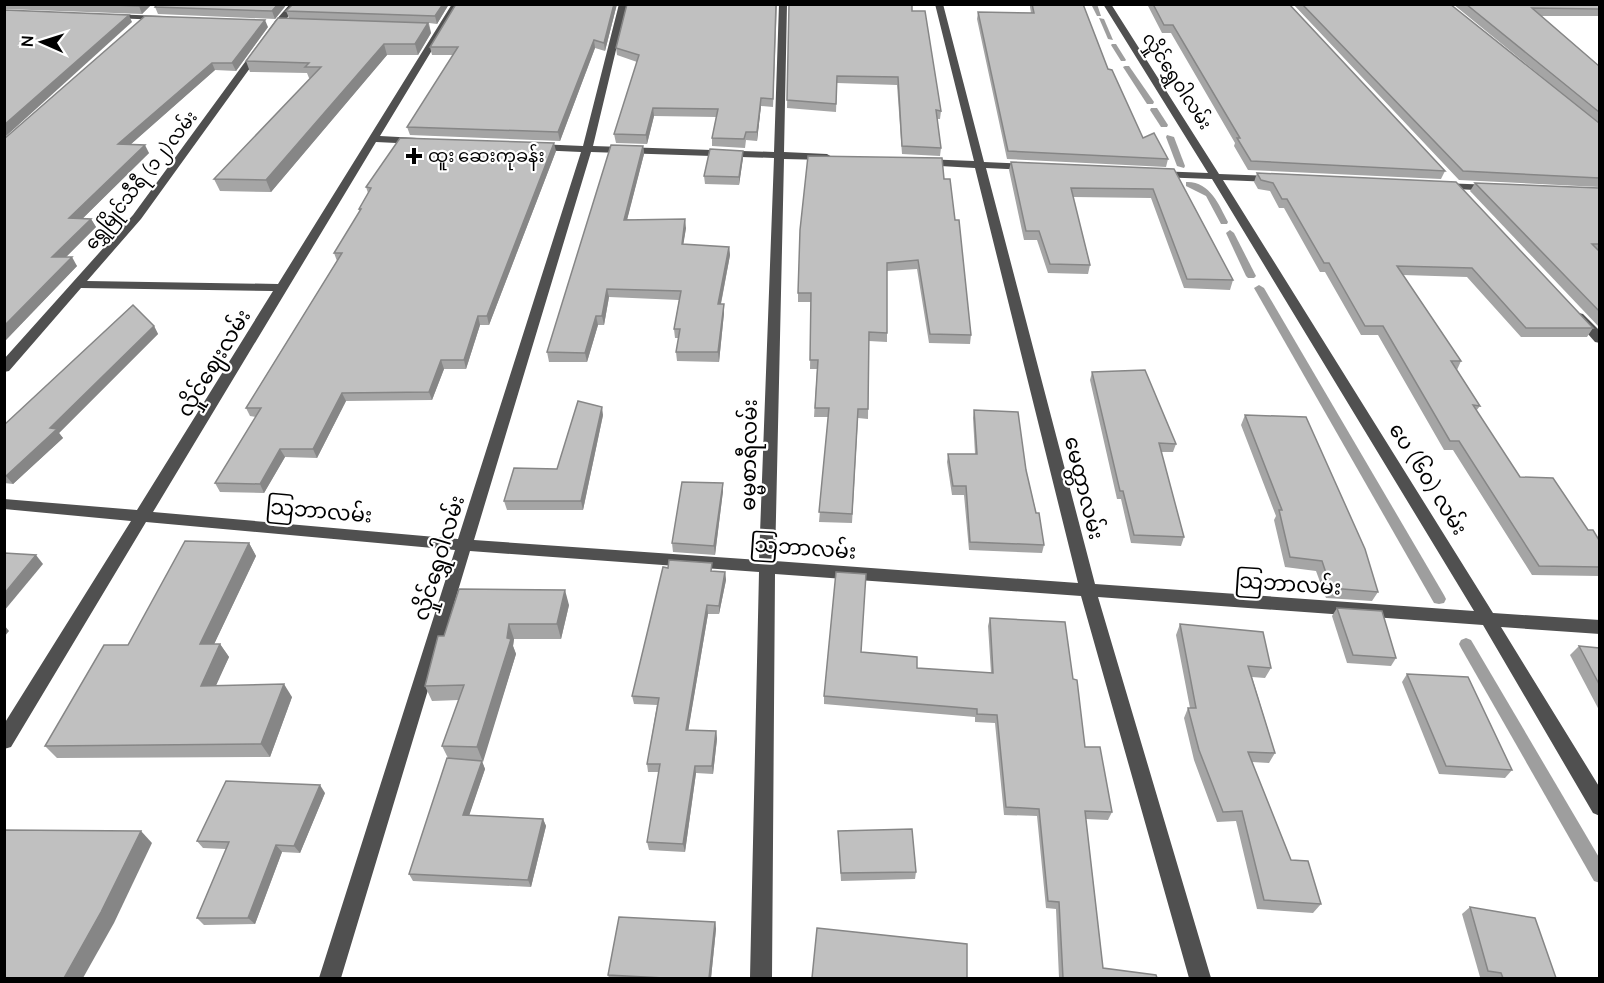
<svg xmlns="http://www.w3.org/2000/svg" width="1604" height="983" viewBox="0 0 1604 983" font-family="Manrope,'Noto Sans Myanmar',sans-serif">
<rect width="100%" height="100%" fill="#fff"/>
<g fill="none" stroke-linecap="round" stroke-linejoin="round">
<g fill="#9e9e9e" fill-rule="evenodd">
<path d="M1091,4H1097L1101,16H1097Z"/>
<path d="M1099,18L1104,19L1113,40L1108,39Z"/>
<path d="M1112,44H1116L1126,60L1125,61H1121L1111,45Z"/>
<path d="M1125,66H1129L1154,102L1153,104H1147L1123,67Z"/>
<path d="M1151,108H1157L1168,125L1167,127H1161L1150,110Z"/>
<path d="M1167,135L1174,137L1185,166L1184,168L1177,166L1166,137Z"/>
<path d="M1186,182C1210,181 1219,205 1228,222L1227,224H1221L1206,196L1186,186Z"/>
<path d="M1230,230L1234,233L1256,276L1254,278H1248L1246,276L1226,233Z"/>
<path d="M1259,285L1264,288L1444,595L1446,599L1444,603L1439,604L1434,603L1254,288Z"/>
<path d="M1466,638L1471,640L1600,859V883L1594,881L1461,648L1459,644L1461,640Z"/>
</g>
<g fill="#505050" fill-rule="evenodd">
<path d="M290,4H299L281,25L141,219L87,281L278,284L452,4H460L380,136L417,138L422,141L417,144L376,142L153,512L458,539L581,152L537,150L532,147L537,144L583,146L619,4H627L593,146L774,152L779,4H787L784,152L827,154L832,157L827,160L784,159L775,561L1078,583L975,168L923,165L918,162L923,159L974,161L935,4H943L984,162L1028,164L1033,167L1028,170L986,168L1095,584L1474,611L1212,179L1157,177L1152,174L1157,171L1208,173L1103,4H1111L1219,174L1274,176L1279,179L1274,182L1223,180L1493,613L1600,620V634L1501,627L1600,788V816L1593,813L1483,625L1098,597L1211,978H1189L1081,596L775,574L772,978H750L759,572L470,551L341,978H319L455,550L146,522L11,747L4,749V724L131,521L4,509V499L137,510L273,291L81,288L9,371L4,372V359L133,215L275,21ZM591,152L774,158L759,560L474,540Z"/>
<path d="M109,14L163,16L167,18L163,20L112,18L108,16Z"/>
<path d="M1442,183L1493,185L1498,188L1493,191L1438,188V184Z"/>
<path d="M1579,313L1583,314L1600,331V343L1595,342L1573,317Z"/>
</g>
</g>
<g fill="#a5a5a5">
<path d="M4,4H152L142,14L4,9Z"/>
<path d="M157,4H287L275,19L158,14L155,7Z"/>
<path d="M449,4L437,24L429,23L431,33L418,55H387L271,192L220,191L214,179L311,78H309L307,73L250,72L246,61L289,18L286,11Z"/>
<path d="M456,4H617L605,51L595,48L560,141L410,135L407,127L454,55H432L430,47Z"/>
<path d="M777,4L773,107L761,106L757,141L746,140L745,148L712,146V138L716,117L654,116L647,144L616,143L614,134L637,62L617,55L616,48Z"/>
<path d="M789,4L912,11L941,111L940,119H937L941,148L940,156L902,154L897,85L837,83L836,112L787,108Z"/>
<path d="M1030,4H1083L1108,69L1143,138L1168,159L1166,167L1007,159L977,19L978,12L1031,13L1030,7Z"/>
<path d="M1147,4H1289L1445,171L1441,179L1248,170L1234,146L1235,143L1171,33H1162Z"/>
<path d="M1293,4H1450L1553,86L1453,4H1599V16H1541L1599,66V187L1459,180Z"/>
<path d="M268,27L236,71L215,70L131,144L149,153L83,218L91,219L96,227L66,257L77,266L4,342V139Z"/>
<path d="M643,146L644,154L627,219L686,228L683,244L729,247L730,255L721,304H724V313L719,362L677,361L676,352L679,338H675L674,329L679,300L609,297L604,325H598L587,362H549L547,352Z"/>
<path d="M556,151L489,325H480L466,369H444L432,400L346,401L317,458L285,457L264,493L220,492L215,483L256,417L250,416L246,408L337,261L334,253L360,212L359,209L368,193L366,187Z"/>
<path d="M743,151V158L739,185L705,184L704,176Z"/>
<path d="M1011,162L1174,169L1233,280L1230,290L1184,288L1151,198L1073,197L1090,265L1088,274L1048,273L1037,240H1024L1009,170Z"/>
<path d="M1257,173L1456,182L1593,328L1587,337H1521L1467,277L1403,275L1461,361L1457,370L1480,406L1476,411L1520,477L1599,540V576L1532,575L1453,450H1444L1378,335H1361L1325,272H1320L1284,208H1279L1270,191L1258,189L1254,182Z"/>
<path d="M944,179L955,220L971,335L970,344L929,343L917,269L887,271V342L869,341L868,419L858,418L852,523L819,522L828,417H814L817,369H810L811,302H798V293Z"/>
<path d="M1475,183L1599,188V327L1470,191Z"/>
<path d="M154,326L158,334L59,433L63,438L13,484L4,483V425Z"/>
<path d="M1092,372L1176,444L1173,452H1161L1184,537L1181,546L1131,543L1121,499H1117L1090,380Z"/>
<path d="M974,410L1026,470L1044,545L1042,553L969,550L964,495H952L947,462L948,454H975L973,418Z"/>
<path d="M603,415L583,510H507L504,501L557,469Z"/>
<path d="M1245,415L1378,592L1372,601L1326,598L1316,571L1285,567L1274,520L1276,516L1241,425Z"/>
<path d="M723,483V491L715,555L673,552L672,543Z"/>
<path d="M249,543L256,556L214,644H220L229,657L215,686L292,697L270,757L57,758L45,746Z"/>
<path d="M713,571L725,572L726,580L719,614H708L688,731H716L717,739L713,774L696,773L685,852L649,850L647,842L659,772H648L647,764L657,705L634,704L632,696Z"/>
<path d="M569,605L561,639H514L513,646L516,654L482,762L485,769L469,815L543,819L546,826L531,887L413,881L409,874L448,758L442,746L459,700L432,701L425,686L444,636Z"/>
<path d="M1337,608L1396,658L1391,666L1347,663L1332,616Z"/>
<path d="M990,618L1073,679L1085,747L1112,812L1108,820L1086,819L1103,968L1157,978H1059L1056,909L1046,908L1037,816L1004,815L995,723L975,722V717L824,704V696L861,652L917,668L991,673L988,626Z"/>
<path d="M1180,624L1271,668L1265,678L1252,677L1275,753L1269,763L1252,762L1291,860L1321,904L1313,913L1257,909L1236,821L1217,822L1194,760L1184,718L1188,708H1190L1176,635Z"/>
<path d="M1579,646L1599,648V710L1570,655Z"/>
<path d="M1407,674L1512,770L1505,778L1439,774L1402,682Z"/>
<path d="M325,793L300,853L282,852L255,924L204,925L197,918L226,849L203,848L197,841Z"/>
<path d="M838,831L916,872L915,879L841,881Z"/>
<path d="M1470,907L1556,978H1487L1480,977L1462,914Z"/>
<path d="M715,922L716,929L711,978H609L608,975Z"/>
</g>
<g fill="#868686">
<path d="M141,4H152L142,14L139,6Z"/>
<path d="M278,4H287L275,19L272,11Z"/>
<path d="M443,4H449L437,24L435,16Z"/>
<path d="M614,4H617L605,51L604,43Z"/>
<path d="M129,15L132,22L4,138V125Z"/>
<path d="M265,20L268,27L236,71L232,63Z"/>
<path d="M428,23L431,33L418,55L415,44Z"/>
<path d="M594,40L595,48L560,141L558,132Z"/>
<path d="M384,44L387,55L271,192L266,180Z"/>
<path d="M212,63L215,70L122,152L118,144Z"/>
<path d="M761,98V106L757,141V132Z"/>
<path d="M653,108L654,116L647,144L646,135Z"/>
<path d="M554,143L556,151L489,325L487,316Z"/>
<path d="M145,145L149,153L74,227L69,218Z"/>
<path d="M643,146L644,154L625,228L624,220Z"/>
<path d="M743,151V158L739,185V177Z"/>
<path d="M91,219L96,227L57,266L52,257Z"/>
<path d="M685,219L686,228L682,253V244Z"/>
<path d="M729,247L730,255L719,313L718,304Z"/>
<path d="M72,257L77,266L4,342V326Z"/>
<path d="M607,289L609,297L604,325L602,316Z"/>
<path d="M724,304V313L719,362L718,352Z"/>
<path d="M478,316L480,325L466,369L464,360Z"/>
<path d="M596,316L598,325L587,362L585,353Z"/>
<path d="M154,326L158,334L59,433L63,438L13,484L6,476L50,428Z"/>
<path d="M441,360L444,369L432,400L429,392Z"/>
<path d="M342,393L346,401L317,458L313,449Z"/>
<path d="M602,407L603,415L583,510L581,501Z"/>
<path d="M280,449L285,457L264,493L260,484Z"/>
<path d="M723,483V491L715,555L714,546Z"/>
<path d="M249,543L256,556L208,657L200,644Z"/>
<path d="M36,555L43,564L4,611V594Z"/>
<path d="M725,572L726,580L719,614V606Z"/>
<path d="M565,590L569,605L561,639L557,624Z"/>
<path d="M707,605L708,614L687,738L686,730Z"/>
<path d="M509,624L514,639L513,646L516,654L483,762L477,747L507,638Z"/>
<path d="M4,625L9,631L4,637Z"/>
<path d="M220,644L229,657L210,699L201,686Z"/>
<path d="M284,684L292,697L270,757L261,744Z"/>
<path d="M716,731L717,739L713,774L712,766Z"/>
<path d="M482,761L485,769L467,822L463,815Z"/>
<path d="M695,766L696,773L685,852L683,844Z"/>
<path d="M320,785L325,793L300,853L294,846Z"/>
<path d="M543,819L546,826L531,887L528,880Z"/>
<path d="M141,831L152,843L114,923L83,978H64Z"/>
<path d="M276,845L282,852L255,924L248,918Z"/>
<path d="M715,922L716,929L711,978H709Z"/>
</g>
<g fill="#c0c0c0" stroke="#868686" stroke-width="1.5">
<path d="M87,4H141L139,6Z"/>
<path d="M157,4H278L272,11L155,7Z"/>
<path d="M293,4H443L435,16L286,11Z"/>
<path d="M456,4H614L604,43L594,40L558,132L407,127L458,47H430Z"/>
<path d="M627,4H776L773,99L761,98L757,132H746L744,139L712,138L718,109L653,108L646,135L614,134L639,55L616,48Z"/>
<path d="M789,4H912V11H925L941,111L936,110L941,148L902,146L898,77L837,76L836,104L787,100Z"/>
<path d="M1032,4H1083L1108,69L1112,70L1143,138L1154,133L1168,159L1008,151L978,12L1034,13Z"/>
<path d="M1153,4H1289L1445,171L1251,161L1237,138H1240L1173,25H1164Z"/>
<path d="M1302,4H1450L1599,123V178L1463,171Z"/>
<path d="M1466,4H1599V9L1532,8L1599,66V112Z"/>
<path d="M4,10L129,15L4,125Z"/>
<path d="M145,16L265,20L232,63H212L118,144L145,145L69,218L91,219L52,257H72L4,326V139Z"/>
<path d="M278,18L428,23L415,44H384L266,180L214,179L321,67H305L309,63L246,61Z"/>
<path d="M400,138L554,143L487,316H478L464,360H441L429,392L342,393L313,449H280L260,484L215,483L261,408H246L342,253H334L361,209H359L371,188L366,187Z"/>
<path d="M611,145L643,146L624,220L685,219L682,244L729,247L718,304H724L718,352H676L680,329H674L681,291L607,289L602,316H596L585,353L547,352Z"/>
<path d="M710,149L743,151L739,177L704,176Z"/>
<path d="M808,156L942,158L944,179H950L955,220H959L971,335L930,334L918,260L887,263V333L869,332L868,409H858L852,514L819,512L829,408H815L818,360H810L811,293H798L800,230Z"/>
<path d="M1011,162L1174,169L1233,280L1187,279L1153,189L1071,188L1090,265L1050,264L1039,231H1026Z"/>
<path d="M1257,173L1456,182L1593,328H1526L1472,268L1397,266L1461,361H1451L1480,406L1473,405L1520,477L1553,478L1588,530H1593L1599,540V567L1539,566L1459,441H1450L1383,326H1365L1329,263H1324L1287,199H1282L1273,183L1261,180Z"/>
<path d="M1475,183L1599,188V244H1592L1599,251V311Z"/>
<path d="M133,305L154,326L50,428L57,429L6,476H4V425Z"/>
<path d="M1145,370L1176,444L1159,443L1184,537L1134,535L1123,491H1120L1092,372Z"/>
<path d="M578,401L602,407L581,501H504L514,468L557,469Z"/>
<path d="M974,410L1018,412L1026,470L1036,513H1039L1044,545L970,542L966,486H953L948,454H977Z"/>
<path d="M1245,415L1306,417L1365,549L1378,592L1331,588L1322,561L1290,557L1279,510H1282Z"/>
<path d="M682,482L723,483L714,546L672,543Z"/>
<path d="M185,541L249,543L200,644H220L201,686L284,684L261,744L45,746L104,645H128Z"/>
<path d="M4,553L36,555L4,594Z"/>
<path d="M669,560L712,563L711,571L725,572L719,606L707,605L686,730L716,731L712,766H695L683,844L647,842L660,764H647L659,698L632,696L663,567L668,568Z"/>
<path d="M836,572L866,574L861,652L917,657V668L993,673L990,618L1065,622L1073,679L1077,680L1085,747H1100L1112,812L1085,811L1103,968L1156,975L1157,978H1063L1059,902L1048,901L1039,809L1006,807L997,715L977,714V709L824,696Z"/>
<path d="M459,589L565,590L557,624H509L507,638L511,639L477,747L442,746L464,685L425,686L438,636H444Z"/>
<path d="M1337,608L1382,611L1396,658L1353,655Z"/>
<path d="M1180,624L1263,632L1271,668L1248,666L1275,753L1248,752L1291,860L1308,861L1321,904L1264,900L1242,811L1223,812L1199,750L1188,708H1196Z"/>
<path d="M1579,646L1599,648V684Z"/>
<path d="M1407,674L1468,677L1512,770L1446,766Z"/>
<path d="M447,758L482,761L463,815L543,819L528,880L409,874Z"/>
<path d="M226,781L320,785L294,846L276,845L248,918H197L229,842L197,841Z"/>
<path d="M912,829L916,872L841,873L838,831Z"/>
<path d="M4,830L141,831L101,912L64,978H4Z"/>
<path d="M1470,907L1535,918L1556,978H1503L1501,973L1488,971Z"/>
<path d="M619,917L715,922L709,978H664L608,975Z"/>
<path d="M817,928L967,944V978H812Z"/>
</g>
<path fill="#000" stroke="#fff" stroke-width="2" d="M411 147h6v6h6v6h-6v6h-6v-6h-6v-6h6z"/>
<g text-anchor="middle" stroke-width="4.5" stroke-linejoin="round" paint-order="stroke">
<g font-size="18" fill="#000" stroke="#fff">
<text transform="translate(1177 81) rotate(57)" y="6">လှိုင်ရွှေဝါလမ်း</text>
<text transform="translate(141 180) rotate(-52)" y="6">ရွှေမြိုင်သီရီ (၁၂)လမ်း</text>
</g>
<g font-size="18" fill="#000" stroke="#fff" text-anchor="start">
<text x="428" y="162">ထူး ဆေးကုခန်း</text>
</g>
<g font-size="21" fill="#000" stroke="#fff">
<text transform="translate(214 363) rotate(-59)" y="7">လှိုင်ဈေးလမ်း</text>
<text transform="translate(749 455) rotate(-89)" y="7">ဓမ္မစာရီလမ်း</text>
<text transform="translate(1428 479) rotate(58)" y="7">ပေ (၆၀) လမ်း</text>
<text transform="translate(1084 488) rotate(76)" y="7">မေတ္တာလမ်း</text>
<text transform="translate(319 511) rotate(5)" y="7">သြဘာလမ်း</text>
<text transform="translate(803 548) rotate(4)" y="7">သြဘာလမ်း</text>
<text transform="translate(439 558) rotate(-73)" y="7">လှိုင်ရွှေဝါလမ်း</text>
<text transform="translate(1288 584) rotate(4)" y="7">သြဘာလမ်း</text>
</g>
</g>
<rect width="1604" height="983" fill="none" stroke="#000000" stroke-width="12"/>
<g transform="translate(42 42) rotate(273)" stroke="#ffffff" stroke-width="4.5" paint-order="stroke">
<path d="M0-4.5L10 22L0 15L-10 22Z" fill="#000000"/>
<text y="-9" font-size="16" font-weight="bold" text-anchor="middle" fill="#000000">N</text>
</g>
</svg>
